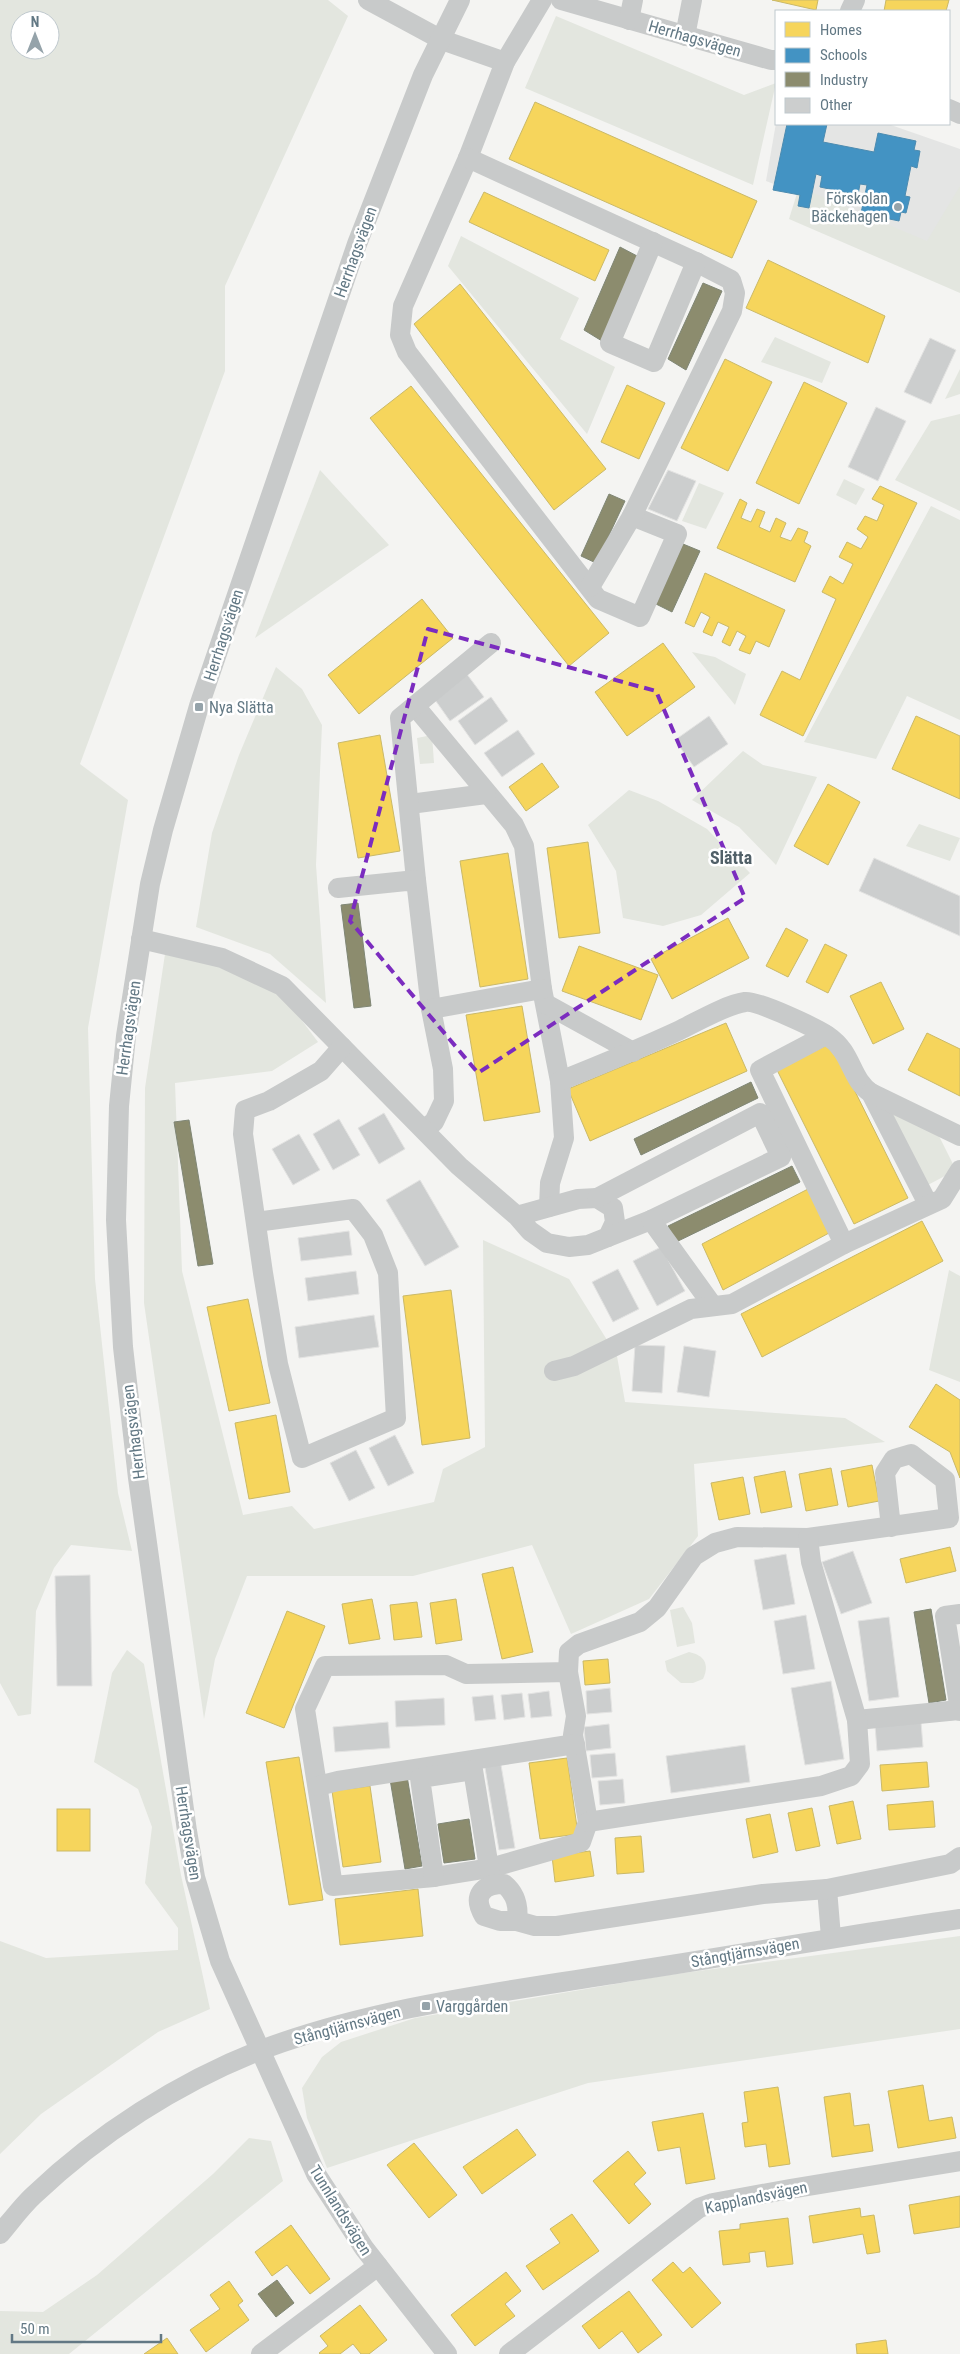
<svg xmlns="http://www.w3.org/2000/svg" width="960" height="2354" viewBox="0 0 960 2354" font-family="'Roboto Condensed',sans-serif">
<rect width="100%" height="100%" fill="#f4f4f2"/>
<path fill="#e4e5e4" d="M776,123L888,124L960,149V234L950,251L766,181Z"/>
<g fill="#e3e6df" fill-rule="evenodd">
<path d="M0,0H328L348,16L225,286V371L80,764L128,800L88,1028L95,1279L118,1493L132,1551L71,1545L54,1568L36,1611L31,1714L18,1716L0,1683ZM20,20H50V50H20Z"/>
<path d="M556,16L744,95L776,83L753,185L525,88Z"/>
<path d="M960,186V293L789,219L799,187L927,241Z"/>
<path d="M461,236L579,298L560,339L615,367L587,434L448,266Z"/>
<path d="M775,337L831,362L822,383L761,362Z"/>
<path d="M960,369V394L945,399Z"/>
<path d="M960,414V511L895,480L931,421Z"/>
<path d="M320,470L389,545L255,638Z"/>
<path d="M844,479L865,489L856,505L836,495Z"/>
<path d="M699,483L724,493L706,529L682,521Z"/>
<path d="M931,506L960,520V720L907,696L876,759L804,742Z"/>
<path d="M692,652L715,657L746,674L735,705Z"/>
<path d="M276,667L302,689L322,725L316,865L326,1003L270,954L196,927L212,833L239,755Z"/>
<path d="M432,735L434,763L420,764L417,738Z"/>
<path d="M743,751L763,765L817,777L776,865L739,827L692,800Z"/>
<path d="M629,790L658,801L707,829L750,873L701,915L663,926L623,918L616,871L588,825Z"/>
<path d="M919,824L960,838L950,861L906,846Z"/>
<path d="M165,954L246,973L288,1002L318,1042L272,1071L175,1083L182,1271L243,1515L292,1506L314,1529L434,1502L443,1469L485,1447L483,1240L569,1279L617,1356L625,1402L845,1418L885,1442L694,1464L698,1536L649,1599L571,1634L532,1545L413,1576H247L215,1659L204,1719L144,1303L145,1088Z"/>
<path d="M885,1106L936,1130L956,1170L926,1186Z"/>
<path d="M949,1270L960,1276V1382L929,1370Z"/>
<path d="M683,1607L692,1623L695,1643L677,1647L670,1610Z"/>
<path d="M127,1650L144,1664L181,1875L210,2009L158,2032L41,2114L0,2154V1941L46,1958L178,1950V1928L145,1883L152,1827L138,1789L94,1762L112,1673Z"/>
<path d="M689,1652C704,1655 710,1664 703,1679L693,1683H681L667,1671L665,1661Z"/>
<path d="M960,1936V2029L588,2083L327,2168L307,2118L302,2088L322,2057L341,2042L415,2018L668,1975Z"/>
<path d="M249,2138L271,2141L283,2181L69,2354H0V2311L43,2312L97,2275L213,2174Z"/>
</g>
<g fill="#f6d55c" stroke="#cab968">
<path d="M772,0H818L816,10Z"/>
<path d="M886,0H949L946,11H884Z"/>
<path d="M535,102L757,201L732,258L509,159Z"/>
<path d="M484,192L609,250L595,281L469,222Z"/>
<path d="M768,260L885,316L868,363L746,308Z"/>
<path d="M460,284L606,469L554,510L414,324Z"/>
<path d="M725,359L772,382L728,471L681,448Z"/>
<path d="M804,382L847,403L799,504L756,483Z"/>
<path d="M627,385L665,403L639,459L601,442Z"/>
<path d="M411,386L609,633L569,666L370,418Z"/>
<path d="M880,486L917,503L803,736L760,715L782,671L800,680L836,599L822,592L830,576L843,584L853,564L839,557L847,542L861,549L868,537L857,529L865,516L877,521L884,505L872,499Z"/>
<path d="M740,499L747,503L741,518L751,522L757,509L765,512L759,527L770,532L776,518L786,523L780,537L791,541L798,528L808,532L804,542L811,546L795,582L717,548Z"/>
<path d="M705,573L785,610L769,647L756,641L750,654L739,650L746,636L737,631L730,646L722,642L729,627L718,622L712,636L703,632L710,617L701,612L694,627L685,623Z"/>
<path d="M422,599L453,638L359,714L328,675Z"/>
<path d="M663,643L695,687L627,736L595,692Z"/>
<path d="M916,716L960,736V799L892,769Z"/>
<path d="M380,735L400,851L358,858L338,743Z"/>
<path d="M542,763L559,787L526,811L509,787Z"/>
<path d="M828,784L860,802L828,865L794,846Z"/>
<path d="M588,842L600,933L559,938L547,848Z"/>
<path d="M508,853L528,979L480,987L460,861Z"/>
<path d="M728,918L749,958L672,999L651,959Z"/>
<path d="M786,928L808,940L788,977L766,966Z"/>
<path d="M825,944L847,955L828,993L806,982Z"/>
<path d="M579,946L658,975L641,1020L562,991Z"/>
<path d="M881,982L904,1029L873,1044L850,996Z"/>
<path d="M522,1006L540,1112L484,1121L466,1015Z"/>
<path d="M726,1023L747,1071L590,1141L568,1089Z"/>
<path d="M927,1033L960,1049V1096L908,1070Z"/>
<path d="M831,1043L908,1198L854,1224L777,1070Z"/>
<path d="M808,1189L829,1233L723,1290L702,1244Z"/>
<path d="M922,1221L943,1261L762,1357L741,1314Z"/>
<path d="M451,1290L470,1438L422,1445L403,1296Z"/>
<path d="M248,1299L270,1403L229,1411L207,1307Z"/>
<path d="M936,1384L960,1400V1478L950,1452L909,1427Z"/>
<path d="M276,1415L290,1492L249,1499L235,1423Z"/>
<path d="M872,1465L879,1501L848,1507L841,1471Z"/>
<path d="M831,1468L838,1505L806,1511L799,1474Z"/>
<path d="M785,1471L792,1507L761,1513L754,1477Z"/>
<path d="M743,1477L750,1514L719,1520L711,1483Z"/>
<path d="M950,1547L956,1571L906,1583L900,1559Z"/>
<path d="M513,1567L533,1652L502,1659L482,1574Z"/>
<path d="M372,1599L380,1639L349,1644L342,1604Z"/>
<path d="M456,1599L462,1640L436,1644L430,1603Z"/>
<path d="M417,1602L422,1637L394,1640L390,1605Z"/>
<path d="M287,1611L325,1626L284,1728L246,1713Z"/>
<path d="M608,1659L610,1683L585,1685L583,1661Z"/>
<path d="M299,1757L323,1900L289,1905L266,1762Z"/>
<path d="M567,1758L578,1834L540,1839L529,1763Z"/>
<path d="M927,1762L929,1787L882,1791L880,1765Z"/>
<path d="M370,1786L381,1862L343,1867L332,1791Z"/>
<path d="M853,1801L861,1839L837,1844L829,1806Z"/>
<path d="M933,1801L935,1827L889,1830L887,1805Z"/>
<path d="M812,1808L820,1846L796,1851L788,1813Z"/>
<rect x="57" y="1809" width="33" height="42"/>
<path d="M770,1814L778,1852L753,1858L746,1819Z"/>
<path d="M641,1836L644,1872L617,1874L615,1838Z"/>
<path d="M590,1851L594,1876L555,1882L552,1856Z"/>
<path d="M418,1889L423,1936L340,1945L335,1899Z"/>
<path d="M923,2085L929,2121L952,2117L956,2138L898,2148L888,2091Z"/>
<path d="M778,2087L790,2164L769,2167L766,2144L745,2147L742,2123L748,2122L744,2092Z"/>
<path d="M850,2093L854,2126L869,2124L873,2151L832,2157L824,2097Z"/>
<path d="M703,2113L715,2179L686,2184L680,2147L658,2151L652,2122Z"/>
<path d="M517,2129L536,2155L482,2194L463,2167Z"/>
<path d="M414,2143L457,2195L429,2218L387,2165Z"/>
<path d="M628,2151L646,2173L634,2184L651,2204L629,2224L593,2181Z"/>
<path d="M960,2196V2227L914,2234L909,2205Z"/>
<path d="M860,2208L861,2217L874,2215L880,2252L867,2254L863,2234L813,2243L809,2216Z"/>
<path d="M572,2214L599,2251L543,2290L526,2266L560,2243L550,2229Z"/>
<path d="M788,2218L793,2264L767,2267L765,2251L749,2253L750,2262L723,2265L719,2231L740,2229V2224Z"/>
<path d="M291,2225L330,2279L310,2294L287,2265L272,2276L255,2252Z"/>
<path d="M673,2262L683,2273L690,2267L721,2303L692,2328L652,2280Z"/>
<path d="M506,2272L521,2291L505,2304L515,2316L475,2346L451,2315Z"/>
<path d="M229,2281L243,2301L238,2305L249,2320L206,2352L190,2330L220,2309L210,2295Z"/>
<path d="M629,2291L662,2335L638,2353L622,2331L599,2349L582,2326Z"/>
<path d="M360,2305L387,2340L369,2354H361L353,2344L340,2354H320L319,2353L328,2346L320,2336Z"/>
<path d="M167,2338L178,2354H144Z"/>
<path d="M886,2340L888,2354H857L856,2344Z"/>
</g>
<path fill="#4393c3" stroke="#4c8bb0" d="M787,124H827L823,142L874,152L878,133L916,141L914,150L920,151L917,168L911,166L905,196L910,197L906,213L901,212L899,221L861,213L867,185L860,184L858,195L820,187L822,176L816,174L809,208L798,206L800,195L773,190Z"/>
<g fill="#8c8c6e" stroke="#7f8675">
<path d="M620,247L639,257L602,341L584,330Z"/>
<path d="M703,283L722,291L686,370L668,359Z"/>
<path d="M609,494L625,501L596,563L581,556Z"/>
<path d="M683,544L700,551L672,612L656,604Z"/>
<path d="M358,903L371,1006L354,1008L341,905Z"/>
<path d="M751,1082L758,1098L641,1155L634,1139Z"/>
<path d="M189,1120L213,1264L198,1266L174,1122Z"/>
<path d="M792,1166L800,1182L676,1242L668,1226Z"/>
<path d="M931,1609L946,1700L929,1703L914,1612Z"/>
<path d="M407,1776L422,1866L405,1869L390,1779Z"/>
<path d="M469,1819L475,1859L444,1863L438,1824Z"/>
<path d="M277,2280L294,2303L276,2317L258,2294Z"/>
</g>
<g fill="#cccece" stroke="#e3e3e2">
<path d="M930,338L956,350L931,404L904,392Z"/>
<path d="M876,407L906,421L878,481L848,467Z"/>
<path d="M668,470L696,481L677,521L648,509Z"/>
<path d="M466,673L484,697L450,721L433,697Z"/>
<path d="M491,697L508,721L475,745L458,721Z"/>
<path d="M709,716L728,744L694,767L675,740Z"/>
<path d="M518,730L535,754L502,777L484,753Z"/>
<path d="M874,858L960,896V936L859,891Z"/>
<path d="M384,1113L405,1149L379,1164L358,1128Z"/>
<path d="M339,1119L360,1155L333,1170L313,1134Z"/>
<path d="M299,1134L320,1170L293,1185L272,1149Z"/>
<path d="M420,1180L459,1247L425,1266L386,1200Z"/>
<path d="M349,1231L352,1255L301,1261L298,1238Z"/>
<path d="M661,1247L685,1291L657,1306L633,1261Z"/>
<path d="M618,1269L639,1309L613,1322L592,1282Z"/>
<path d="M356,1271L359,1294L308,1301L305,1278Z"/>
<path d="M374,1315L379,1347L299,1358L295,1327Z"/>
<path d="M635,1345L665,1346L662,1393L632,1391Z"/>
<path d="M684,1346L716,1351L709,1397L677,1392Z"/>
<path d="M395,1435L414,1473L388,1486L369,1448Z"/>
<path d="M356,1450L375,1488L349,1501L330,1463Z"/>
<path d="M853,1551L872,1603L841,1614L822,1562Z"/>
<path d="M786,1554L795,1604L763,1610L754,1560Z"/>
<path d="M90,1575L92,1686H57L55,1576Z"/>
<path d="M806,1615L815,1669L783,1674L774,1621Z"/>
<path d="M889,1617L899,1697L869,1701L858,1621Z"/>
<path d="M831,1681L844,1759L805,1765L791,1688Z"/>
<path d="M610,1688L612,1712L587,1714L586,1691Z"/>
<path d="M549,1691L552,1716L531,1718L528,1694Z"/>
<path d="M522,1693L525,1717L504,1720L501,1695Z"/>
<path d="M493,1695L496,1719L475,1721L472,1697Z"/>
<path d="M444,1698L445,1725L396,1727L395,1701Z"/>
<path d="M388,1722L390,1748L335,1752L333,1727Z"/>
<path d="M921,1722L923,1747L877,1751L875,1725Z"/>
<path d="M609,1724L611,1748L586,1751L584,1727Z"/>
<path d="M745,1745L750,1782L671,1793L666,1756Z"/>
<path d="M615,1753L617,1776L592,1778L590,1755Z"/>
<path d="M500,1759L515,1848L499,1850L484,1762Z"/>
<path d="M623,1779L625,1803L600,1805L598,1781Z"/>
</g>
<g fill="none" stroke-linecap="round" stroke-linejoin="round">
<g stroke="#c8caca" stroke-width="20">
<path d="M368,0L442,40L505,62"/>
<path d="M542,0L505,62L468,158L403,306L400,335L407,352L598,599L640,617L677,534L632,516"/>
<path d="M561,0L771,60H776"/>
<path d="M850,11L855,0"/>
<path d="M629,20L633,0"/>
<path d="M685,36L692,0"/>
<path d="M949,109L960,114"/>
<path d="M468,158L696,262L731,280L735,293L732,311L632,516L590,587"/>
<path d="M653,242L610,343L654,362L696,262"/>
<path d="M415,706L514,825L524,846L542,989L560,1081L564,1138L550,1183L549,1207"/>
<path d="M410,804L486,794"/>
<path d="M416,880L400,718L491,643"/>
<path d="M338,888L416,880L431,1009L443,1069L444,1101L434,1122L424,1129"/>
<path d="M141,939L222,958L282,986L459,1166L517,1216L530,1231L547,1243L569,1247L588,1245L608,1237L615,1222L613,1208L597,1198L578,1199L517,1216"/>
<path d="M546,1004L633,1052"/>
<path d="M431,1009L542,989"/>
<path d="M826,1035L760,1070L844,1244"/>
<path d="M560,1081C600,1065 639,1049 678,1031C697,1022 725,1005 745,1002C757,1000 816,1028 828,1036C853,1053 850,1079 871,1093L928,1204"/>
<path d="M871,1093L960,1136"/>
<path d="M597,1198L760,1113L781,1157L651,1220L608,1237"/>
<path d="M651,1220L713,1306"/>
<path d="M256,1222L353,1209L373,1235L388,1273L396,1418L302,1458L278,1364L263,1273L243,1134L245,1110L269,1101L321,1071L342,1047"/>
<path d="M554,1371L574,1366L691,1309L732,1304L844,1244L942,1199L960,1170"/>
<path d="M960,1614L945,1616L960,1711"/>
<path d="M568,1672L466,1674L446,1665L325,1666L305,1709L333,1886L434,1877L490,1868L581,1842L588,1822L573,1735L576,1716L568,1672L569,1652L579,1644L640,1622L657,1608L694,1556L715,1543L737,1537L808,1538L949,1518L945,1480L911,1454L894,1459L885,1473L891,1527"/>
<path d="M857,1720L959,1710"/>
<path d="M318,1786L338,1781L575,1744"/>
<path d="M588,1822L821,1786L851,1776L860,1764L857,1720L811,1562L808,1538"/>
<path d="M434,1877L420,1778L473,1770L491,1880"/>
<path d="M827,1889L831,1937"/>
<path d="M517,1921H500L484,1916C472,1896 482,1884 504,1884C516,1894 519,1906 517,1921L535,1926H557L763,1894L827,1889L950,1864L960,1857"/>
<path d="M0,2234C11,2221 22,2206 34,2195C98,2134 179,2082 261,2050C378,2006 504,1992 626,1972C738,1955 848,1935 960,1919"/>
<path d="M261,2354L378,2266"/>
<path d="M447,2354L364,2248L316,2174L220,1961L195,1877L187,1831L138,1478L123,1347L116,1220L119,1106L126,1036L150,884L163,830L199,706L357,244L423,75L460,0"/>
<path d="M509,2354L699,2208L713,2203L790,2189L960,2161"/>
</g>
</g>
<path fill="none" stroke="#7b2cbf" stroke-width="4" stroke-dasharray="10 6" stroke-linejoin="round" d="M428,629L656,691L745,898L478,1073L350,921Z"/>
<g fill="#95a3aa" stroke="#fff" stroke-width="2">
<circle cx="898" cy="207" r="5"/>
<rect x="194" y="702" width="10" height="10" rx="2.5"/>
<rect x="421" y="2001" width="10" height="10" rx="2.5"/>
</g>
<g text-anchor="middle" stroke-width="5" stroke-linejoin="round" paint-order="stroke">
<g font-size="16" fill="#627884" stroke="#fff">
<text transform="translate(695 38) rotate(16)" y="6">Herrhagsvägen</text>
<text transform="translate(355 252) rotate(-70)" y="6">Herrhagsvägen</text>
<text transform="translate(223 635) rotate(-72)" y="6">Herrhagsvägen</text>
<text transform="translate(128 1028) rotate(-82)" y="6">Herrhagsvägen</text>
<text transform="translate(133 1432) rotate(-97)" y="6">Herrhagsvägen</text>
<text transform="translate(189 1833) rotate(81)" y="6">Herrhagsvägen</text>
<text transform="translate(745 1952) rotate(-10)" y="6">Stångtjärnsvägen</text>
<text transform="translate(347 2025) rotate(-15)" y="6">Stångtjärnsvägen</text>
<text transform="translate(756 2197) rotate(-12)" y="6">Kapplandsvägen</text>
<text transform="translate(341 2210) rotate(58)" y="6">Tunnlandsvägen</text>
</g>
<g font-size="16" fill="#627884" stroke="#fff" text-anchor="start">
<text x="888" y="204" text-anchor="end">Förskolan<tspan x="888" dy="18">Bäckehagen</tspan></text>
<text x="209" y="713">Nya Slätta</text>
<text x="436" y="2012">Varggården</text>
</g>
<g font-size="18" font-weight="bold" fill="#516068" stroke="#fff">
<text x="731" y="864">Slätta</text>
</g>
</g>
<rect x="775" y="10" width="175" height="115" fill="#ffffff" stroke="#c0c9ce"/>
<rect x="785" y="22" width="25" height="15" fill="#f6d55c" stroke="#c0c9ce"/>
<text x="820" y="35" font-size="15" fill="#627884">Homes</text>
<rect x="785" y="48" width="25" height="15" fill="#4393c3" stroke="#c0c9ce"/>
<text x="820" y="60" font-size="15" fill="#627884">Schools</text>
<rect x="785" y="72" width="25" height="15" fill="#8c8c6e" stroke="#c0c9ce"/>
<text x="820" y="85" font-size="15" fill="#627884">Industry</text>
<rect x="785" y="98" width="25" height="15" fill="#cccece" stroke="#c0c9ce"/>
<text x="820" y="110" font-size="15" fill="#627884">Other</text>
<g transform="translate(35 35)"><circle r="24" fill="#ffffff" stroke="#c0c9ce"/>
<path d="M0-4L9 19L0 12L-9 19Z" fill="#95a3aa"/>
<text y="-8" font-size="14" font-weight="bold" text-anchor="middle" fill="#627884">N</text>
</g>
<path d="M12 2334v8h149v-8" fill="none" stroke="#627884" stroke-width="2.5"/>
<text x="20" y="2334" font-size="15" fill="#627884" stroke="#ffffff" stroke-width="4" paint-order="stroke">50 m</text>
</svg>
